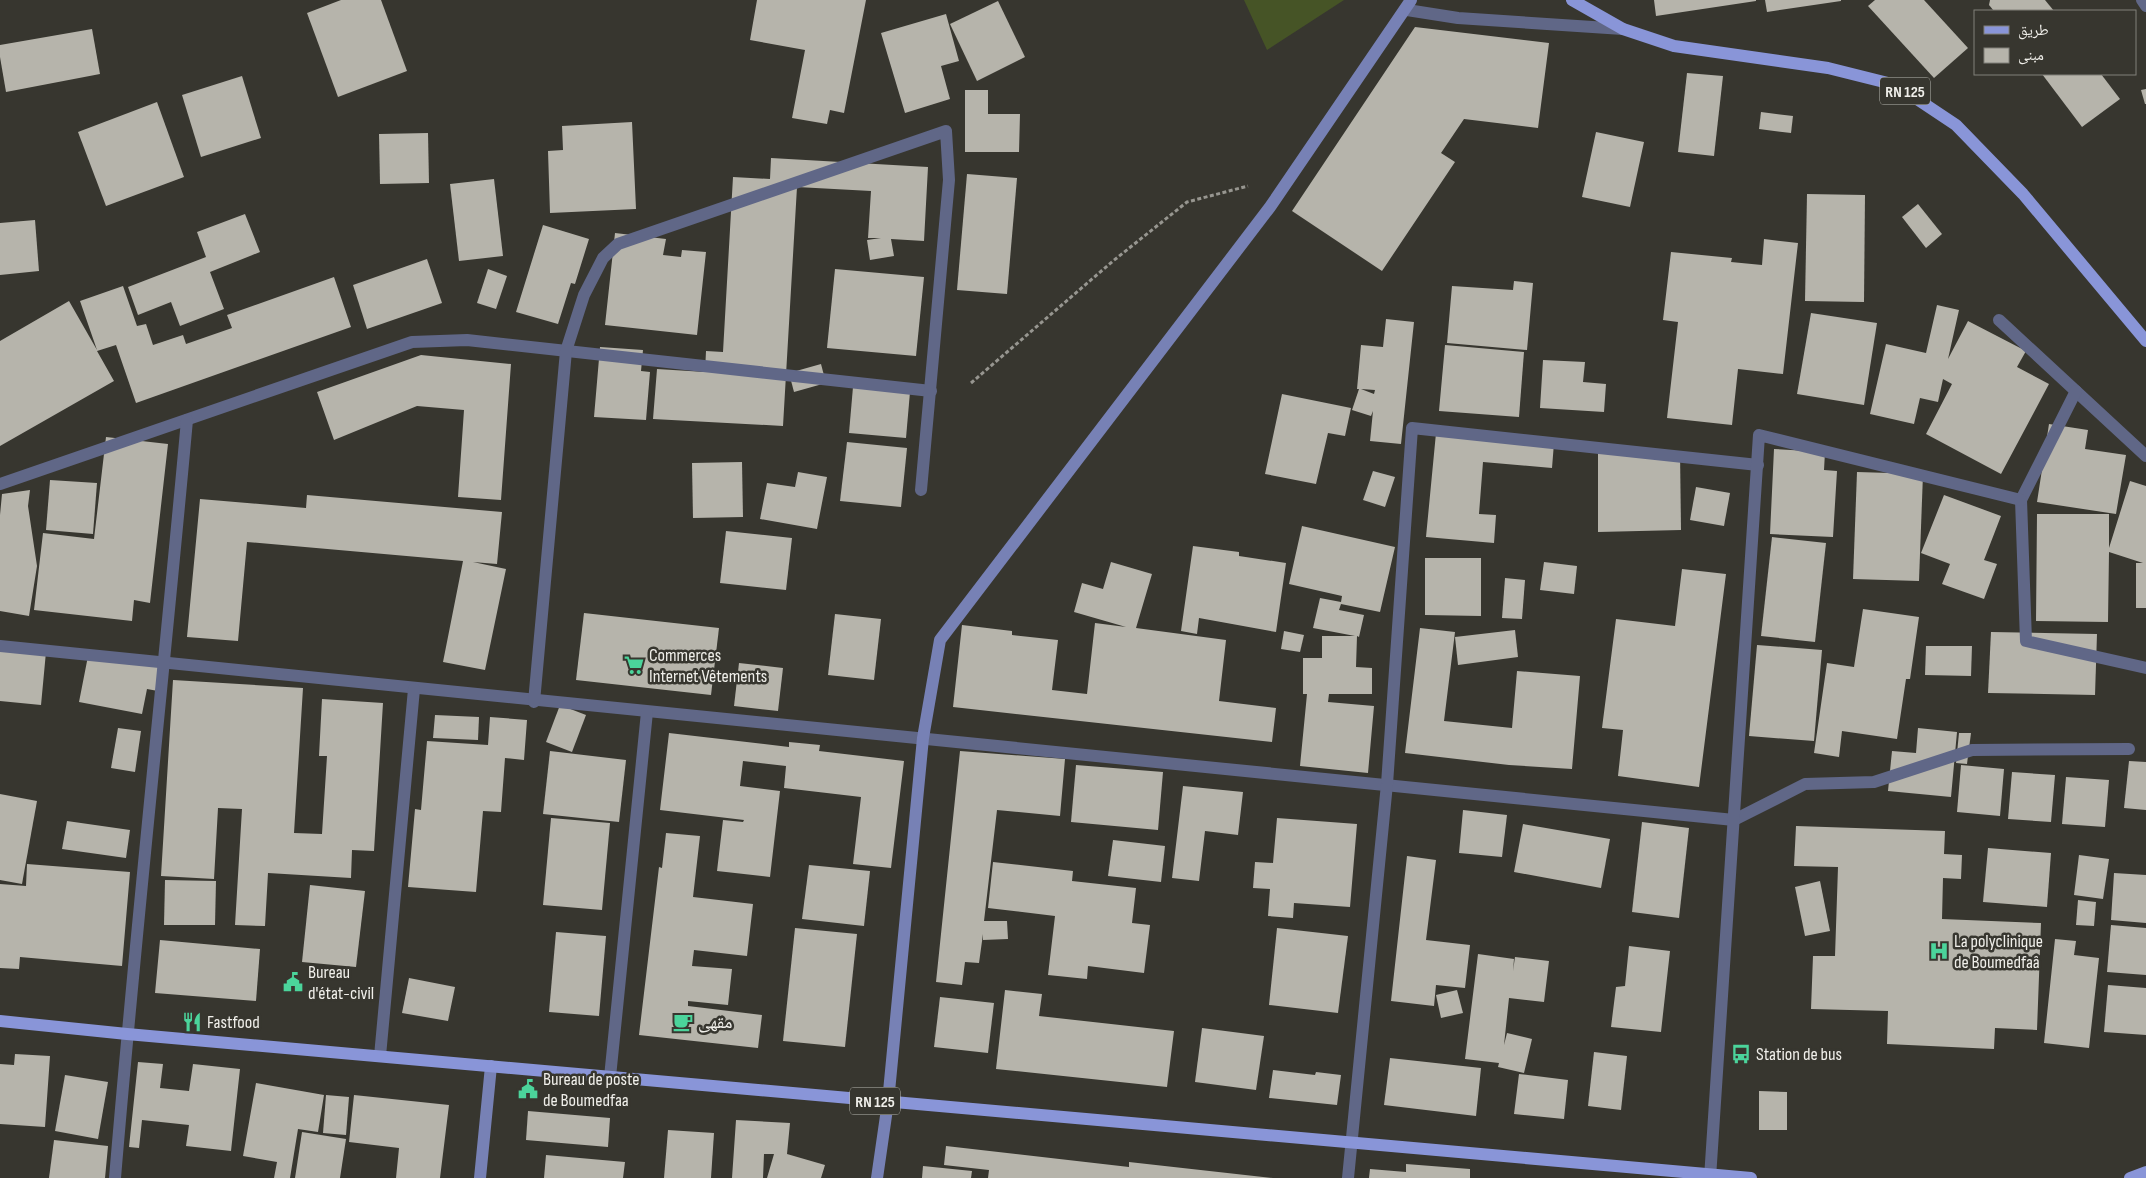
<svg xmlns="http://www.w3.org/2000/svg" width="2146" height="1178" viewBox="0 0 2146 1178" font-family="'Sofia Sans Condensed','Noto Naskh Arabic',sans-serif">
<rect width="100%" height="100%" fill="#37362f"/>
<path fill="#465426" d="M1244,0H1344L1267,50Z"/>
<g fill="#b6b4ab" fill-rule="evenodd">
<path d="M341,0H381L407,71L338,97L307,13Z"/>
<path d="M757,0H866L844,113L830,110L827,124L792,118L805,50L750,40Z"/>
<path d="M1654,0H1756V1L1656,16Z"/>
<path d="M1765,0H1841V1L1767,12Z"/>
<path d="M1875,0H1924L1968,48L1934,78L1868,6Z"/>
<path d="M1990,0H2045L2054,11H1994L1989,5Z"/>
<path d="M998,1L1025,57L977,81L950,24Z"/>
<path d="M946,14L959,61L941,66L950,99L905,113L881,33Z"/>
<path d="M1415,27L1549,43L1538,128L1464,119L1441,153L1455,162L1382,271L1292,211Z"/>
<path d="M92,29L100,74L6,92L0,57V45Z"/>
<path d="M1687,73L1723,76L1714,156L1678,152Z"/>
<path d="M2042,74H2101L2120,99L2082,127Z"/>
<path d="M242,76L261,138L201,157L182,95Z"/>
<path d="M2146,89V104H2145L2141,90Z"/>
<path d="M965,90H988V114H1020L1019,152H965Z"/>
<path d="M157,102L184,177L106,206L78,132Z"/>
<path d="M1761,112L1793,116L1791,133L1759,129Z"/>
<path d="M632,122L636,209L550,213L548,151L563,150L562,126Z"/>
<path d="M1596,132L1644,142L1630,207L1582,197Z"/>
<path d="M428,133L429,183L380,184L379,134Z"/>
<path d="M771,158L928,167L924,241L891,239L894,256L870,260L867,240L881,238H868L871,191L797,187L783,426L653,419L657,369L705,372L706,351L723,352L733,177L770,179Z"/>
<path d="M967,174L1017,178L1007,294L957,290Z"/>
<path d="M494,179L503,256L459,261L450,184Z"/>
<path d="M1807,194L1865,195L1864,302L1805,301Z"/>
<path d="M1918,204L1942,234L1926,248L1902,217Z"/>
<path d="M245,214L260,252L210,272L224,309L180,326L171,302L138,315L128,287L206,257L197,232Z"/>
<path d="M35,220L39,271L0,275V223Z"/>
<path d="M543,225L589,239L575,284L571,283L558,324L516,312Z"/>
<path d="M615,233L666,239L663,255L681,257L682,250L706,252L697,335L605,325Z"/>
<path d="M1764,239L1798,243L1783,374L1738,369L1732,425L1667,418L1678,322L1663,320L1671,252L1732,258L1731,262L1762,265Z"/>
<path d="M427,259L442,303L367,329L353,285Z"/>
<path d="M488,269L507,276L496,309L477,303Z"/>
<path d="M835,269L924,277L916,356L827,348Z"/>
<path d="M334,277L351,327L136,403L116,345L97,351L114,381L0,446V341L69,301L97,350L80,301L123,286L137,326L146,324L153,345L183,335L186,344L232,328L227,315Z"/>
<path d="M1514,281L1533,283L1527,350L1447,343L1452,286L1513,290Z"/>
<path d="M1937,305L1959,310L1948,359L1968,321L2026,351L2017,367L2049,384L2001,474L1926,434L1952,384L1943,379L1938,402L1920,398L1914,424L1870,414L1886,344L1926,353Z"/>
<path d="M1811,313L1877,323L1864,405L1797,394Z"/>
<path d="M1386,319L1414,322L1401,444L1370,441L1373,411L1371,416L1352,410L1359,389H1357L1361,345L1383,347ZM1361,389L1375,390L1374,394Z"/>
<path d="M1445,345L1524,352L1519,417L1439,411Z"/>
<path d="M600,347L643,350L641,371L650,372L646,420L594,417Z"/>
<path d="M421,355L511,364L501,500L458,497L464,410L417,406L334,440L317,392Z"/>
<path d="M1543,360L1585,362L1583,382L1606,384L1604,412L1540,408Z"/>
<path d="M821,364L826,383L794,392L789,373Z"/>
<path d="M853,387L910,392L906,438L849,433Z"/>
<path d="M1282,394L1351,408L1345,436L1328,433L1316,484L1265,474Z"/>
<path d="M2049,424L2088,430L2085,449L2126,455L2116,514L2037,502Z"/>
<path d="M1436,433L1554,443L1552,468L1483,462L1479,514L1496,515L1494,543L1426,537Z"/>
<path d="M106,437L168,444L150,603L134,600L132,621L34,610L43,533L94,539Z"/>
<path d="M847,442L907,448L901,507L840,501Z"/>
<path d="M1774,449L1825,452L1824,470L1837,471L1833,537L1770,534Z"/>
<path d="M1680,451L1681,530L1598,532V452Z"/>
<path d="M742,462L743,517L693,518L692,463Z"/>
<path d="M1373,471L1395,477L1385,507L1363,500Z"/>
<path d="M798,472L827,477L817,529L760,519L767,483L795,487Z"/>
<path d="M1857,472L1923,474L1919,581L1853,579Z"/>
<path d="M50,480L97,483L93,534L46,530Z"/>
<path d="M2130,481L2146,486V608H2136V563H2143L2109,552L2108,622L2036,621L2037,514H2109V548Z"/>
<path d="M1696,487L1730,493L1724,526L1690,520Z"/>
<path d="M30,490L28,506L37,566L29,616L0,611V515L2,494Z"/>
<path d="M307,495L502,512L497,564L473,562L506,569L485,670L443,662L463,561L247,542L238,641L187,637L200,499L306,508Z"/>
<path d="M1944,495L2001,516L1984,560L1997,564L1984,599L1942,584L1950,564L1921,553Z"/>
<path d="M1302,526L1395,547L1380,612L1341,604L1339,610L1364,615L1359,637L1357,636L1356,667L1372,668V694H1329L1328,702L1374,706L1368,773L1300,766L1307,694H1303V658H1322V636H1355L1313,628L1320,598L1341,602L1342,596L1289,584Z"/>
<path d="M726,531L792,538L786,590L720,583Z"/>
<path d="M1772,537L1826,543L1815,642L1761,636Z"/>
<path d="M1193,546L1239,552V556L1286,563L1276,632L1199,618L1197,634L1181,631Z"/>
<path d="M1425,558H1481V616L1425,615Z"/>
<path d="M1111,562L1152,574L1136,628L1226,640L1219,701L1276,708L1272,742L953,707L962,625L1012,631V635L1058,640L1052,690L1087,694L1095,623L1126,627L1074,612L1082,583L1103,589Z"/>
<path d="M1544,562L1577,566L1574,594L1540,590Z"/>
<path d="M1682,569L1726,574L1699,787L1618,776L1623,730L1602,728L1616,619L1675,626Z"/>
<path d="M1505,578L1525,580L1522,619L1502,618Z"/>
<path d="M1863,609L1919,617L1910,679H1906L1897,739L1842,731L1839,757L1814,753L1827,663L1854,667Z"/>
<path d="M584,613L719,628L711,695L576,680Z"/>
<path d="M835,614L881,619L874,680L828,675Z"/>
<path d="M1420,628L1455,632L1444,721L1512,728L1517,671L1580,676L1572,769L1509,765L1405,753Z"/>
<path d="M1515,630L1518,657L1458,665L1455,637Z"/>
<path d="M1284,631L1304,635L1300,652L1281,649Z"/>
<path d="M1991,632L2097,634L2095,695L1988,693Z"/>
<path d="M1757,645L1822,650L1814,741L1749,736Z"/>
<path d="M1926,646H1972L1971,676L1925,675Z"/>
<path d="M0,647L46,652L41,705L0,701Z"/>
<path d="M89,651L163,665L158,691L147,689L142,714L79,702Z"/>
<path d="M739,663L783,668L778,711L734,706Z"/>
<path d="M173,680L303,688L294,833L322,834L327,756H319L322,699L383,703L374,851L352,850L351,878L268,873L265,926L235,925L242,809L218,808L214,879L161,876Z"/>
<path d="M560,705L586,715L572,752L546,742Z"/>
<path d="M435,715L479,717L478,740L433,738Z"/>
<path d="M490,717L527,720L524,760L505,758L501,812L483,811L476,892L408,887L415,809L421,810L427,741L488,745Z"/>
<path d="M118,728L141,731L135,772L111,768Z"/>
<path d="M1918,728L1957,732L1951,797L1888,791L1892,751L1916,753Z"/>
<path d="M669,733L789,747V742L820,745L819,751L904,761L891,868L853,864L861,797L784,788L786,766L743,761L740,786L780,791L770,877L717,871L723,820L743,822L744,820L660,810Z"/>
<path d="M1959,733H1971L1967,764L1956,763Z"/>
<path d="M550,751L626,760L619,822L543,814Z"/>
<path d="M960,751L1065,759L1060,816L997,810L984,921H1007L1008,939L983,940V934L979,963L965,962L962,985L936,982Z"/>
<path d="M2129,761L2146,762V810L2124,808Z"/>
<path d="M1076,765L1163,772L1158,830L1071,822Z"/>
<path d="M1961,765L2004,769L2000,816L1957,812Z"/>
<path d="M2012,772L2055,775L2051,822L2008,819Z"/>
<path d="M2066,777L2109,780L2105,827L2062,824Z"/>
<path d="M1183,786L1243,792L1238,835L1205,831L1199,881L1172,878Z"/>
<path d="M0,794L37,801L22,884L0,880Z"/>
<path d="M1463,810L1507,815L1502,857L1459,853Z"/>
<path d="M551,818L610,823L602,910L543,905Z"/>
<path d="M1277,818L1357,824L1350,907L1294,903L1293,918L1268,916L1270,889L1253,888L1255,862L1273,863Z"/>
<path d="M67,821L130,830L126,858L62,849Z"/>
<path d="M1642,822L1689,828L1679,918L1632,912Z"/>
<path d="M1523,824L1610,839L1601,888L1514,872Z"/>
<path d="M1796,826L1945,831L1944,854L1962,855L1961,879L1943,878L1942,919L2041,923L2037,1030L1995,1028L1994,1049L1887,1044L1888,1011L1811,1009L1813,956H1835L1838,867L1794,866Z"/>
<path d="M666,833L700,836L693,897L753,904L747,956L694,950L692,966L732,969L728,1005L688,1001V1006L762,1015L758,1048L639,1035L659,867L662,868Z"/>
<path d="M1113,840L1165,846L1161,882L1108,876Z"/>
<path d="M1988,848L2051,853L2047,907L1983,902Z"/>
<path d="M2079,855L2109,859L2103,899L2074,895Z"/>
<path d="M1407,856L1436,860L1426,940L1470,945L1465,988L1436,985L1434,1006L1391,1001Z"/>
<path d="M993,862L1073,871L1072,881L1136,888L1132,923L1150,925L1144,973L1088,966L1087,979L1048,975L1055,916L988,908Z"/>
<path d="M27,864L130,872L122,966L20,957L19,969L0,968V884L26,886Z"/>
<path d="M809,865L870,871L864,926L802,919Z"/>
<path d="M2114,873L2146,875V923L2111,920Z"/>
<path d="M165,880L216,881L215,925H164Z"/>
<path d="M1820,881L1830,931L1805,936L1795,887Z"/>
<path d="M310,885L365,891L356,967L302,962Z"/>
<path d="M2078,900L2096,902L2094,926L2076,925Z"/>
<path d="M2111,925L2146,928V975L2107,972Z"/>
<path d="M795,928L857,934L845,1047L783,1041Z"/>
<path d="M1277,928L1348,936L1338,1013L1269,1005Z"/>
<path d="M556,932L606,936L599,1016L549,1012Z"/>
<path d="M2055,939L2076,941L2074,955L2099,958L2089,1048L2044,1043Z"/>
<path d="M160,940L260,949L256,1001L155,993Z"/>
<path d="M1629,946L1670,951L1661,1032L1611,1027L1616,987L1625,986Z"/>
<path d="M1478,954L1514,959L1513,971L1515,957L1549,961L1544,1002L1509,998L1504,1045L1507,1033L1532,1039L1524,1073L1498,1067L1499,1063L1465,1059Z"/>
<path d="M409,978L455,987L448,1021L402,1013Z"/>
<path d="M2108,985L2146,988V1035L2104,1032Z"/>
<path d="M1005,990L1042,994L1039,1016L1174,1031L1167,1087L996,1069Z"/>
<path d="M1457,990L1463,1013L1441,1018L1436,995Z"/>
<path d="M940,997L994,1003L988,1053L934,1047Z"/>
<path d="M1202,1028L1264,1036L1256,1090L1195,1082Z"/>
<path d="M1594,1052L1627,1056L1621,1110L1588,1106Z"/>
<path d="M15,1054L50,1056L45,1127L0,1124V1064L14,1065Z"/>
<path d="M1390,1058L1481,1068L1476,1116L1384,1105Z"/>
<path d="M138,1062L163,1064L160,1088L189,1091L193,1064L240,1069L231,1151L186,1146L189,1125L142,1120L139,1148L129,1147Z"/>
<path d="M1273,1070L1315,1075L1316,1072L1341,1075L1337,1105L1269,1098Z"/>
<path d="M1519,1074L1568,1080L1564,1119L1514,1114Z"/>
<path d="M65,1075L108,1082L98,1139L55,1131Z"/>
<path d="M256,1083L324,1095L318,1132L298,1129L290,1178H274L277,1162L243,1156Z"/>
<path d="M1759,1091L1787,1092V1130H1759Z"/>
<path d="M326,1095L349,1097L346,1135L323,1133Z"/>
<path d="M354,1095L449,1105L440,1178H396L399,1148L349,1142Z"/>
<path d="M528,1111L610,1118L608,1147L526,1140Z"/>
<path d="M736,1120L790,1123L787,1154L825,1165L821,1178H767L774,1154H764L763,1178H732Z"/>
<path d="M668,1130L714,1133L711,1178H664Z"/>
<path d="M302,1132L346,1139L340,1178H295Z"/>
<path d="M54,1140L108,1146L105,1178H49Z"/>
<path d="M946,1146L1129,1167V1162L1273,1178H988L989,1170L944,1165Z"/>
<path d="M546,1155L625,1162L623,1178H544Z"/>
<path d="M1406,1164L1470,1169V1178H1369L1370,1169L1406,1172Z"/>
<path d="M923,1166L972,1171L971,1178H922Z"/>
</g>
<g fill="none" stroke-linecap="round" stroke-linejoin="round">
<path stroke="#979690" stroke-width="3" stroke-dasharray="4 2.5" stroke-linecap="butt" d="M971,383L1113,261L1187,202L1248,186"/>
<g stroke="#606787" stroke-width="12">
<path d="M2142,0L2146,6"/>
<path d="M1407,10L1458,18L1623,29"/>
<path d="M1999,320L2146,456"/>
<path d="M2076,391L2021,500L2026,641L2146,668"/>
<path d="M0,484L412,342L467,340L931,391"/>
<path d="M0,646C578,707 1156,759 1734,820L1805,784L1874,782L1972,750L2129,749"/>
<path d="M534,702L566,351L584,295L603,258L618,244L946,131L949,180L921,490"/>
<path d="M380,1056L414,689"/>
<path d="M610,1077L647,712"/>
<path d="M115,1178C136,925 164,673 187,420"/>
<path d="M1348,1178L1387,784L1412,428L1758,465"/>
<path d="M1710,1178L1759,435L2021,500"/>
</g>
<g stroke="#7781b5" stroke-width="12">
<path d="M480,1178L491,1066"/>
<path d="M877,1178L888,1102L923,738L940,640L1270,207L1411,0"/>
</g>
<g stroke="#8995d8" stroke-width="12">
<path d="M1572,0L1623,29L1674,46L1828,68L1896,85L1956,125L2023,194L2146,341"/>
<path d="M0,1021L127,1034L1751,1178"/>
<path d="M2130,1178L2146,1172"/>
</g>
</g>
<defs>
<symbol id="supermarket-bare" viewBox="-9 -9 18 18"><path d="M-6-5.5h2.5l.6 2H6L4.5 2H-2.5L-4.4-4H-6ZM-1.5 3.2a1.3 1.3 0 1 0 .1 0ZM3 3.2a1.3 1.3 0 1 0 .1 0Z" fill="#4bd49b" stroke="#37362f" stroke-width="2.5" paint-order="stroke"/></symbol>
<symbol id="hospital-bare" viewBox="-9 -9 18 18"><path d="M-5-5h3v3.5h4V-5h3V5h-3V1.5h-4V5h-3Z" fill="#4bd49b" stroke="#37362f" stroke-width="2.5" paint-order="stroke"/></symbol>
<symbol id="civic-bare" viewBox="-9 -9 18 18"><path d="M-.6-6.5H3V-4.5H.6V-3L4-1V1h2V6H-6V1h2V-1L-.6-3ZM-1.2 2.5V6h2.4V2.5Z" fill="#4bd49b" stroke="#37362f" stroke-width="2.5" paint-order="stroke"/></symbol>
<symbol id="restaurant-bare" viewBox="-9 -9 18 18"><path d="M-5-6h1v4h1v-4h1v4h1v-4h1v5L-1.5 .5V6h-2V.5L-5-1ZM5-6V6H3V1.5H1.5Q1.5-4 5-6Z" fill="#4bd49b" stroke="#37362f" stroke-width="2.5" paint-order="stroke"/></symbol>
<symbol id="cafe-bare" viewBox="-9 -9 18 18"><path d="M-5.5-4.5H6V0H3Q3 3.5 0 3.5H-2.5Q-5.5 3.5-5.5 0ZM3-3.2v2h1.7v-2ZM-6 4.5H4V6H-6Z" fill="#4bd49b" stroke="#37362f" stroke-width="2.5" paint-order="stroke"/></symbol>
<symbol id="bus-bare" viewBox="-9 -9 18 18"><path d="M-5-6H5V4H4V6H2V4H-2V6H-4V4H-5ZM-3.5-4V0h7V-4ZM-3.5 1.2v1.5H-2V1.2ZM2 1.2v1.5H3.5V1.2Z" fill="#4bd49b" stroke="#37362f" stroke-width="2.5" paint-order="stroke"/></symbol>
</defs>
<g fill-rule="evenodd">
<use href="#supermarket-bare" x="620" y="651" width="28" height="28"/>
<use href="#hospital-bare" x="1925" y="937" width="28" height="28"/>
<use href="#civic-bare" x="279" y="968" width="28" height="28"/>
<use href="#restaurant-bare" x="178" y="1008" width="28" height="28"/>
<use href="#cafe-bare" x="669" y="1008" width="28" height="28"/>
<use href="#bus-bare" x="1727" y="1040" width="28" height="28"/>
<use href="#civic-bare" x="514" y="1075" width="28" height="28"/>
</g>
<g text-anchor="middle" stroke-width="5" stroke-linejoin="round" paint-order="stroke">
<g fill="#37362f" stroke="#b8b8b2" stroke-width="1">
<rect x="1880" y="77.5" width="50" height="27" rx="4"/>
<rect x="850" y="1087.5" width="50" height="27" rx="4"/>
</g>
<g font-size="16" font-weight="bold" fill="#f0efea">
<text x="1905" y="97">RN 125</text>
<text x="875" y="1107">RN 125</text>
</g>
<g font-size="18" fill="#f0efea" stroke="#37362f" text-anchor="start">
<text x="649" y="661">Commerces<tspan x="649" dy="21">Internet Vêtements</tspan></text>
<text x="1954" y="947">La polyclinique<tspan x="1954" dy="21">de Boumedfaâ</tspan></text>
<text x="308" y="978">Bureau<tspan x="308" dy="21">d'état-civil</tspan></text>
<text x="207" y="1028">Fastfood</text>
<text x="698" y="1028">مقهى</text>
<text x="1756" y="1060">Station de bus</text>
<text x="543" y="1085">Bureau de poste<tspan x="543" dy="21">de Boumedfaa</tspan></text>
</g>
</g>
<rect x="1974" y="10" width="162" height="65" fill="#37362f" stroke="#81807a"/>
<rect x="1984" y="26" width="25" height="8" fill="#8995d8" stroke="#81807a"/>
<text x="2018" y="35" font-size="15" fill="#f0efea">طريق</text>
<rect x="1984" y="48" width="25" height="15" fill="#b6b4ab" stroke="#81807a"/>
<text x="2018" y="60" font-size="15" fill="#f0efea">مبنى</text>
</svg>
